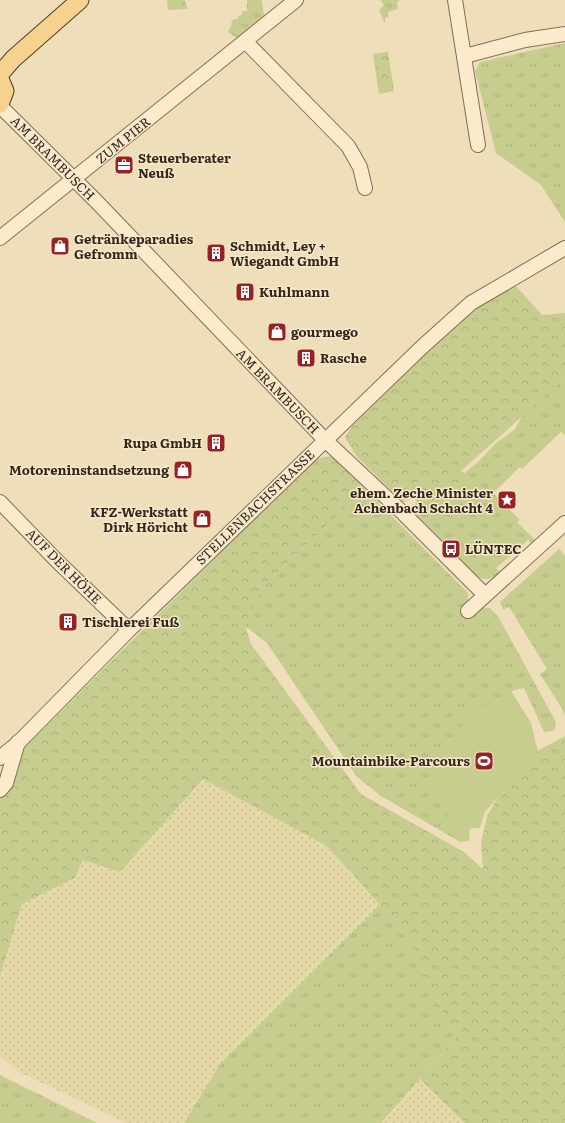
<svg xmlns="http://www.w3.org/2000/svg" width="565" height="1123" viewBox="0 0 565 1123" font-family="Literata,serif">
<defs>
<pattern id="farmland-dots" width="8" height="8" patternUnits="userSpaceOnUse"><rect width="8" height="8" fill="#e5d9a7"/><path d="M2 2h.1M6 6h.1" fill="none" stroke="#c5ba8f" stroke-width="1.8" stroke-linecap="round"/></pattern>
<pattern id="grass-tufts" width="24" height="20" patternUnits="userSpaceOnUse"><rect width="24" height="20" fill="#c7cd8e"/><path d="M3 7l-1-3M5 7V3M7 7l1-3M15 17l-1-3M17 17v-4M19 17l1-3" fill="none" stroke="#acb07a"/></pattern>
<pattern id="forest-crowns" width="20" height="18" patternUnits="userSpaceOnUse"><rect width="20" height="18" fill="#c7cd8e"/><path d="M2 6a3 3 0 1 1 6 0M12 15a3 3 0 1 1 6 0" fill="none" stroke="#acb07a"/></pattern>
</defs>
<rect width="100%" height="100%" fill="#efdeba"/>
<g fill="url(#farmland-dots)">
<path d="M203,779L327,846L380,905L220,1064L184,1123H126L19,1072L0,1056V976L22,904L75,878L83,860L120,872Z"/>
<path d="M420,1079L431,1088L465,1123H381Z"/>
</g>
<g fill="url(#grass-tufts)">
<path d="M247,0H262L264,17L237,38L228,32L232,24L231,20L238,19V16L242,15V11H247Z"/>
<path d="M380,0H400L397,2L398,9L388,12L389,17L385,18V24L379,10L384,5Z"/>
<path d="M565,43V222L541,185L496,153L475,71L480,62Z"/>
<path d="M565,378V435L561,432L522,469L520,467L493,493L520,520L517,522L537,542L534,546L528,540L496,568L500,572C492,579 487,581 477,577L411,509L420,498L460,477L479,461L496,443L514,430L524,413Z"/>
<path d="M365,489L468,593V601L464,607L490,608L499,618L556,722L554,731L544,732L524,688L511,691L459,829L470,828L469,841L460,842L381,796L357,777L267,643L244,625L263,586Z"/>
<path d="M559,549L565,555V716L561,707L540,674L547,669L509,607L503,610L500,602Z"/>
<path d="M380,905L387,917L398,920L456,1038L381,1123H184L220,1064Z"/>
<path d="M0,1075L97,1123H0Z"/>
</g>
<g fill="url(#forest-crowns)">
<path d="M167,0H185L187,9L168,10Z"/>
<path d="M388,52L394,91L379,94L373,54Z"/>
<path d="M515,285L542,315L565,313V378L461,471L470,478L464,490L435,509L421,510L414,497L403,502L357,457L345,437L352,426L477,305Z"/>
<path d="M332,456L365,489L263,586L245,625L251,644L361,794L464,852L483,869L481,843L487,816L519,761L565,736V1123H465L420,1079L456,1038L398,920L387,917L380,905L327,846L203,779L120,872L83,860L75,878L22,904L0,976V797L24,748L315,459Z"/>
</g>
<path fill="#c7cd8e" d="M511,691L531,723L538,752L485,812L480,828L459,829L438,802L429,777L472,711Z"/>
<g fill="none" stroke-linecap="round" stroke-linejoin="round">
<defs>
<g id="minor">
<path d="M455,0L478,145"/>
<path d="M246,42L348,146L360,167L365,188"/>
<path d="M465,56L525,40L565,34"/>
<path d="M0,106L96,201L325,440L404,514L485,595"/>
<path d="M0,238L296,0"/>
<path d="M0,502L58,562L129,630"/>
<path d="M468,611L565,523"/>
<path d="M0,758L19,742L129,630L422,347L471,303L565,248"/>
<path d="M0,790L6,783L18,742"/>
</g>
<g id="major">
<path d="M0,74L13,59L80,0"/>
<path d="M0,79L5,91L0,104"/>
</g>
</defs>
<use href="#minor" stroke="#866d54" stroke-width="16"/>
<use href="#major" stroke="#533b29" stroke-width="19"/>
<use href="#minor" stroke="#faebcd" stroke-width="14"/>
<use href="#major" stroke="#f6d28e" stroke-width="17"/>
</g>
<defs>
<symbol id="office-square" viewBox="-11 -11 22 22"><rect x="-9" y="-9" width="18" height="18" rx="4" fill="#972226" stroke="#f6e8ca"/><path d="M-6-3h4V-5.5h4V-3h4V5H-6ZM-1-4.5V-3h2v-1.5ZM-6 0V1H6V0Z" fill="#fff"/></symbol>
<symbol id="shop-square" viewBox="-11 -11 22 22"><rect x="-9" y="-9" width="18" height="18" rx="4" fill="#972226" stroke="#f6e8ca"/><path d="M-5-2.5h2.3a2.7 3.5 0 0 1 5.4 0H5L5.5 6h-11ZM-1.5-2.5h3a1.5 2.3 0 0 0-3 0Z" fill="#fff"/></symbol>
<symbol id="building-square" viewBox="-11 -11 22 22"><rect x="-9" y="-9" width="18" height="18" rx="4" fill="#972226" stroke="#f6e8ca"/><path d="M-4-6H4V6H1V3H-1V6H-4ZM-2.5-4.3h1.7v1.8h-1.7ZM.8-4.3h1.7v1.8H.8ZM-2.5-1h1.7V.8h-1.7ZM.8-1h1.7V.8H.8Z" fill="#fff"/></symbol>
<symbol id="sight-square" viewBox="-11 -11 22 22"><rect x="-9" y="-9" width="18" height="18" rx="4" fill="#972226" stroke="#f6e8ca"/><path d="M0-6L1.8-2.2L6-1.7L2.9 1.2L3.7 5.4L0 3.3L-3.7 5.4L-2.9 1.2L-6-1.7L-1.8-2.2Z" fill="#fff"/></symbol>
<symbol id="bus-square" viewBox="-11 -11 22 22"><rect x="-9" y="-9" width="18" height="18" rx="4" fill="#972226" stroke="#f6e8ca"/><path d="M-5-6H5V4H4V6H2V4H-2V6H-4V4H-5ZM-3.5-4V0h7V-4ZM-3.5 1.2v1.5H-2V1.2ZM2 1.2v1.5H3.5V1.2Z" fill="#fff"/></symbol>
<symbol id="stadium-square" viewBox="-11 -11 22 22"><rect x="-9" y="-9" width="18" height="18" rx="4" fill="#972226" stroke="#f6e8ca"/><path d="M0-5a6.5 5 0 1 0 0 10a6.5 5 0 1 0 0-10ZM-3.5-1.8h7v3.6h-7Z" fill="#fff"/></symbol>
</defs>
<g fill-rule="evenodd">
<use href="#office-square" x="113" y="154" width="22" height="22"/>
<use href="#shop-square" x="49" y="235" width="22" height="22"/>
<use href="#building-square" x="205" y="242" width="22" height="22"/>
<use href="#building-square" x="234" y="281" width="22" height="22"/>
<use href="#shop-square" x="266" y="321" width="22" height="22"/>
<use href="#building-square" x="295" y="347" width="22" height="22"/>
<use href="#building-square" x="205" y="432" width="22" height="22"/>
<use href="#shop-square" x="172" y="459" width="22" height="22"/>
<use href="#sight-square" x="496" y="489" width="22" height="22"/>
<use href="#shop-square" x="191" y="508" width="22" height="22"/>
<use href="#bus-square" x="440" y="538" width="22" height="22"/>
<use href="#building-square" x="57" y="611" width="22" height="22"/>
<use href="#stadium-square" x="473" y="750" width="22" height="22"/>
</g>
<g text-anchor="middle" stroke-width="3" stroke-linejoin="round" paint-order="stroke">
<g font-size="13" fill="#34261a" stroke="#f6e8ca">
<text transform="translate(123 140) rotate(-39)" y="5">ZUM PIER</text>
<text transform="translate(53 158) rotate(45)" y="5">AM BRAMBUSCH</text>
<text transform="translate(278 391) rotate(46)" y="5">AM BRAMBUSCH</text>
<text transform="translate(255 507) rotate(-44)" y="5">STELLENBACHSTRASSE</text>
<text transform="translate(64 566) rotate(45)" y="5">AUF DER HÖHE</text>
</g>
<g font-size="13" font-weight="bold" fill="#34261a" stroke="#f6e8ca" text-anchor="start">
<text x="138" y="163">Steuerberater<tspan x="138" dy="15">Neuß</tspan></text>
<text x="74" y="244">Getränkeparadies<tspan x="74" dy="15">Gefromm</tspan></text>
<text x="230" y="251">Schmidt, Ley +<tspan x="230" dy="15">Wiegandt GmbH</tspan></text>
<text x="259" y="297">Kuhlmann</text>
<text x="291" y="337">gourmego</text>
<text x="320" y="363">Rasche</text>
<text x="202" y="448" text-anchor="end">Rupa GmbH</text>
<text x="169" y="475" text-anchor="end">Motoreninstandsetzung</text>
<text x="493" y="498" text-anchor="end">ehem. Zeche Minister<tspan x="493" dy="15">Achenbach Schacht 4</tspan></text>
<text x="188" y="517" text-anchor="end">KFZ-Werkstatt<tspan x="188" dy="15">Dirk Höricht</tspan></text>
<text x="465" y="554">LÜNTEC</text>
<text x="82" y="627">Tischlerei Fuß</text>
<text x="470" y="766" text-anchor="end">Mountainbike-Parcours</text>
</g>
</g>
</svg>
